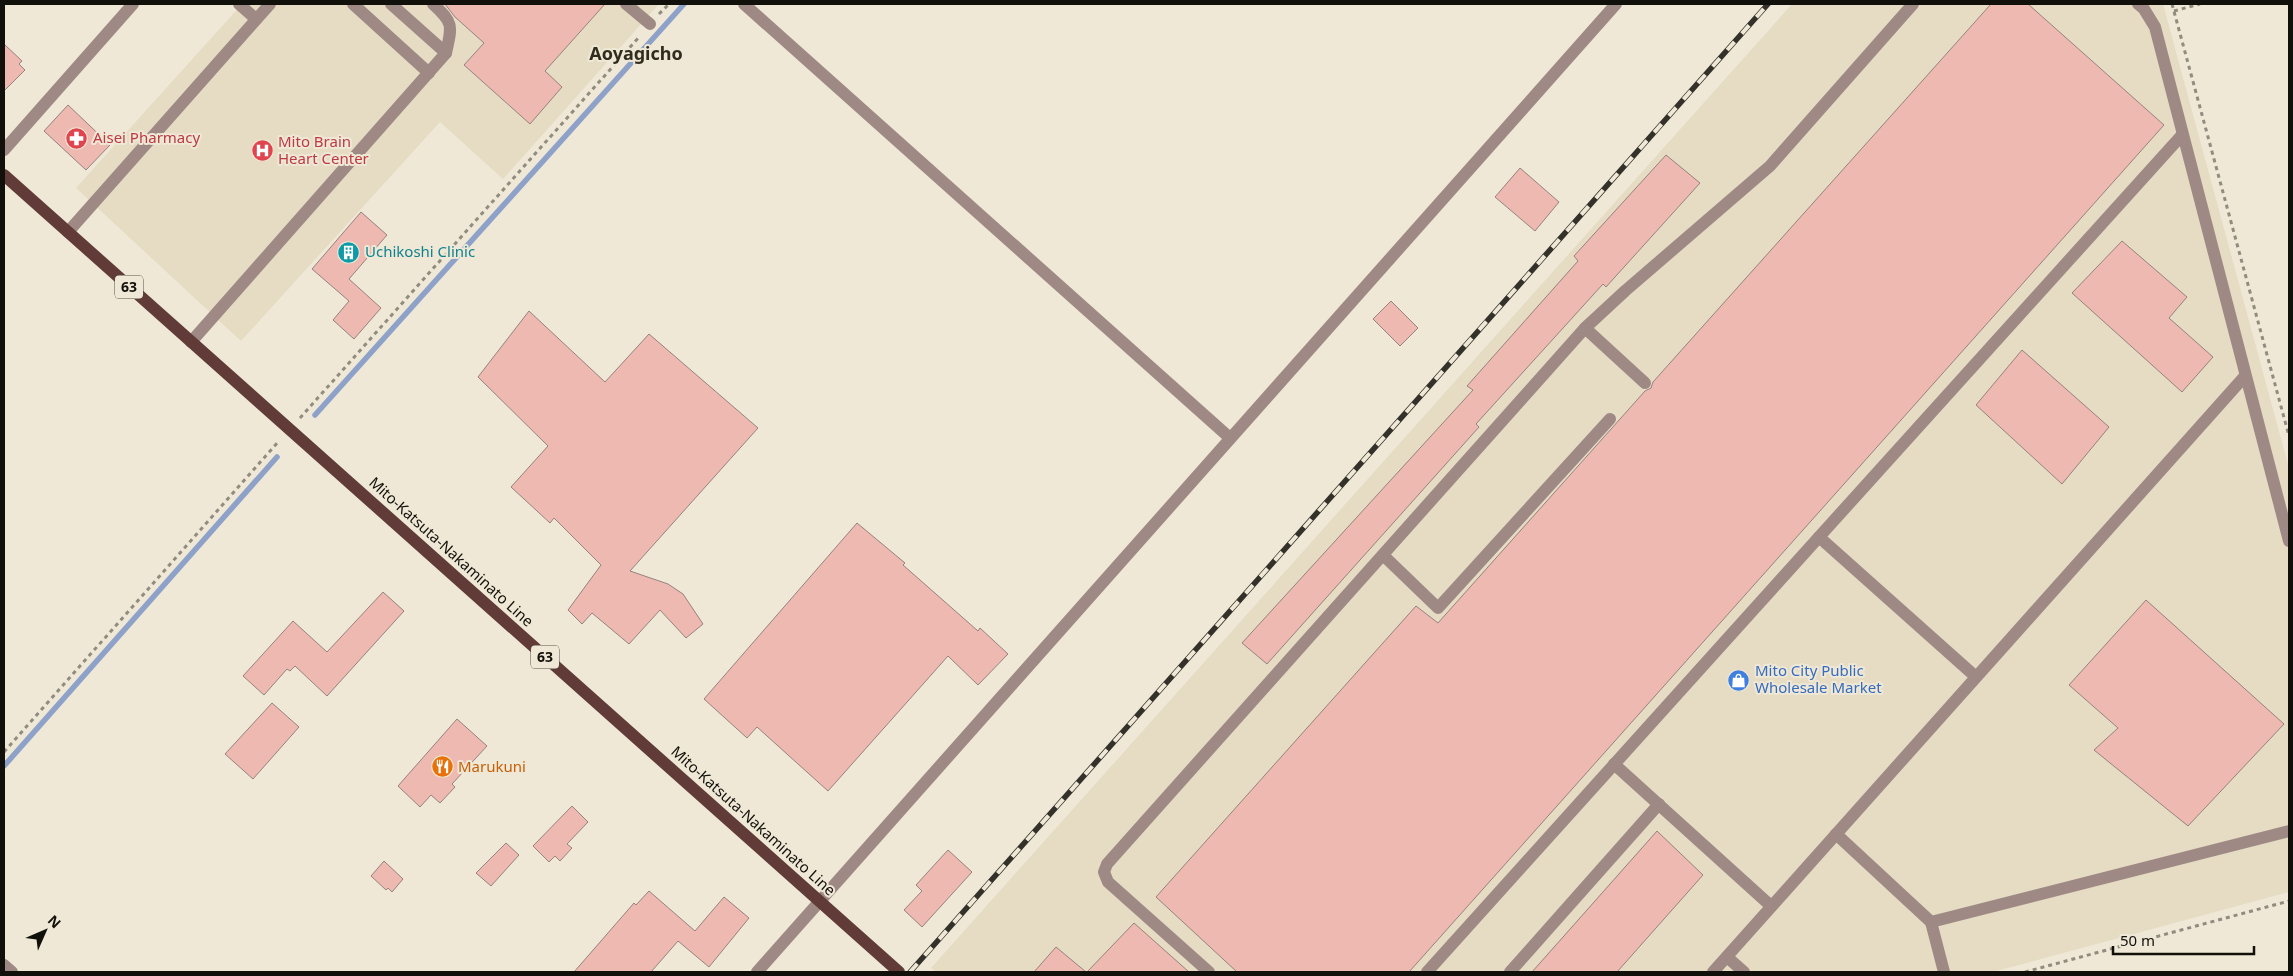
<svg xmlns="http://www.w3.org/2000/svg" width="2293" height="976" viewBox="0 0 2293 976" font-family="'Noto Sans',sans-serif">
<rect width="100%" height="100%" fill="#efe8d6"/>
<g fill="#e5dcc3">
<path d="M242,4H659L503,179L440,122L241,341L76,188Z"/>
<path d="M1792,4H2163L2289,468V892L1993,972H936L931,968Z"/>
</g>
<g fill="none" stroke-linecap="round" stroke-linejoin="round">
<g stroke="#8ea2c9" stroke-width="5.5">
<path d="M315,415L684,4"/>
<path d="M4,766L277,457"/>
</g>
</g>
<g fill="#edb9b1" stroke="#96827f">
<path d="M445,4H605L545,71L562,87L530,124L464,65L484,43L455,17Z"/>
<path d="M1991,4H2028L2164,125L1409,972H1237L1156,897L1416,606L1438,623L1645,391L1651,388L1653,382Z"/>
<path d="M4,44L22,61L19,64L25,70L4,91Z"/>
<path d="M68,105L110,145L86,170L44,131Z"/>
<path d="M1666,155L1700,183L1606,287L1603,284L1476,424L1479,427L1267,664L1242,643L1473,390L1467,386L1578,261L1574,256Z"/>
<path d="M1520,168L1559,202L1535,231L1495,197Z"/>
<path d="M361,212L387,235L349,279L381,308L354,339L333,320L349,301L312,269Z"/>
<path d="M2122,241L2187,297L2169,318L2213,357L2182,392L2072,293Z"/>
<path d="M1391,301L1418,328L1400,346L1373,319Z"/>
<path d="M529,311L605,382L649,334L758,428L630,571L668,584L683,594L703,624L686,638L660,610L629,644L592,613L582,624L568,610L601,565L554,518L550,523L511,487L548,446L478,377Z"/>
<path d="M2022,350L2109,427L2062,484L1976,405Z"/>
<path d="M857,523L905,563L903,565L978,631L980,628L1008,654L978,685L948,656L828,791L757,727L747,738L704,699Z"/>
<path d="M383,592L404,611L327,696L295,666L290,671L287,669L264,695L243,676L293,621L327,652Z"/>
<path d="M2146,600L2284,724L2188,826L2094,750L2118,728L2069,685Z"/>
<path d="M272,703L299,727L253,779L225,754Z"/>
<path d="M457,719L487,746L452,784L455,787L440,803L431,795L420,807L398,786Z"/>
<path d="M572,806L588,822L567,844L572,848L560,861L555,856L549,862L533,846Z"/>
<path d="M1657,831L1703,875L1617,972H1532Z"/>
<path d="M506,843L519,855L491,886L476,873Z"/>
<path d="M948,850L972,872L922,927L904,910L922,891L916,885Z"/>
<path d="M384,861L403,879L392,892L388,888L386,890L371,876Z"/>
<path d="M649,891L695,931L724,897L749,918L709,967L678,941L651,972H574L634,903L636,905Z"/>
<path d="M1134,923L1189,972H1087Z"/>
<path d="M1056,947L1086,972H1034Z"/>
</g>
<g fill="none" stroke-linecap="round" stroke-linejoin="round">
<g stroke="#918c7f" stroke-width="3" stroke-dasharray="4 4" stroke-linecap="butt">
<path d="M2172,4L2289,436"/>
<path d="M2174,11L2200,4"/>
<path d="M659,14L669,4"/>
<path d="M300,418L640,36"/>
<path d="M4,752L279,441"/>
<path d="M2025,972L2289,901"/>
</g>
<g stroke="#9f8985" stroke-width="12">
<path d="M239,4L256,19"/>
<path d="M353,4L429,73"/>
<path d="M391,4L446,53"/>
<path d="M626,4L650,24"/>
<path d="M744,4L1230,438"/>
<path d="M2138,4L2144,9L2155,27L2289,541"/>
<path d="M4,150L133,4"/>
<path d="M68,232L270,4"/>
<path d="M1585,328L1645,383"/>
<path d="M191,342L446,53C452,26 454,23 433,4"/>
<path d="M1819,537L2182,135"/>
<path d="M1384,556L1438,608L1610,419"/>
<path d="M1614,764L1771,906"/>
<path d="M1836,834L1931,922L2289,831"/>
<path d="M1931,922L1944,972"/>
<path d="M1727,957L1744,972"/>
<path d="M4,965L12,972"/>
<path d="M757,972L1616,4"/>
<path d="M1209,972L1108,882L1104,872L1107,864L1585,328L1625,291L1770,166L1913,4"/>
<path d="M1427,972L1819,537L1976,677"/>
<path d="M1510,972L1659,804"/>
<path d="M1713,972L2245,376"/>
</g>
<path stroke="#603b37" stroke-width="12" d="M4,175L899,972"/>
<defs>
<path id="rail" d="M910,972L1768,4"/>
</defs>
<use href="#rail" stroke="#333129" stroke-width="5.5"/>
<use href="#rail" stroke="#efe8d6" stroke-width="4" stroke-dasharray="11" stroke-linecap="butt"/>
</g>
<defs>
<symbol id="pharmacy-disc" viewBox="-11 -11 22 22"><circle r="9.5" fill="#e0444e" stroke="#efe8d6"/><path d="M-2-6h4v4h4v4h-4v4h-4v-4h-4v-4h4Z" fill="#fff"/></symbol>
<symbol id="hospital-disc" viewBox="-11 -11 22 22"><circle r="9.5" fill="#e0444e" stroke="#efe8d6"/><path d="M-5-5h3v3.5h4V-5h3V5h-3V1.5h-4V5h-3Z" fill="#fff"/></symbol>
<symbol id="building-disc" viewBox="-11 -11 22 22"><circle r="9.5" fill="#0f9aa8" stroke="#efe8d6"/><path d="M-4-6H4V6H1V3H-1V6H-4ZM-2.5-4.3h1.7v1.8h-1.7ZM.8-4.3h1.7v1.8H.8ZM-2.5-1h1.7V.8h-1.7ZM.8-1h1.7V.8H.8Z" fill="#fff"/></symbol>
<symbol id="shop-disc" viewBox="-11 -11 22 22"><circle r="9.5" fill="#3f7fe0" stroke="#efe8d6"/><path d="M-5-2.5h2.3a2.7 3.5 0 0 1 5.4 0H5L5.5 6h-11ZM-1.5-2.5h3a1.5 2.3 0 0 0-3 0Z" fill="#fff"/></symbol>
<symbol id="restaurant-disc" viewBox="-11 -11 22 22"><circle r="9.5" fill="#e8710a" stroke="#efe8d6"/><path d="M-5-6h1v4h1v-4h1v4h1v-4h1v5L-1.5 .5V6h-2V.5L-5-1ZM5-6V6H3V1.5H1.5Q1.5-4 5-6Z" fill="#fff"/></symbol>
</defs>
<g fill-rule="evenodd">
<use href="#pharmacy-disc" x="64" y="126" width="25" height="25"/>
<use href="#hospital-disc" x="250" y="138" width="25" height="25"/>
<use href="#building-disc" x="336" y="240" width="25" height="25"/>
<use href="#shop-disc" x="1726" y="668" width="25" height="25"/>
<use href="#restaurant-disc" x="430" y="754" width="25" height="25"/>
</g>
<g text-anchor="middle" stroke-width="4" stroke-linejoin="round" paint-order="stroke">
<g fill="#efe8d6" stroke="#545147" stroke-width="1">
<rect x="115" y="275.5" width="28" height="23" rx="4"/>
<rect x="531" y="645.5" width="28" height="23" rx="4"/>
</g>
<g font-size="14" font-weight="bold" fill="#12100a">
<text x="129" y="292">63</text>
<text x="545" y="662">63</text>
</g>
<g font-size="15" fill="#be3a42" stroke="#efe8d6" text-anchor="start">
<text x="93" y="143">Aisei Pharmacy</text>
<text x="278" y="147">Mito Brain<tspan x="278" dy="17">Heart Center</tspan></text>
</g>
<g font-size="15" fill="#0d838f" stroke="#efe8d6" text-anchor="start">
<text x="365" y="257">Uchikoshi Clinic</text>
</g>
<g font-size="15" fill="#12100a" stroke="#efe8d6">
<text transform="translate(451 552) rotate(42)" y="5">Mito-Katsuta-Nakaminato Line</text>
<text transform="translate(753 821) rotate(42)" y="5">Mito-Katsuta-Nakaminato Line</text>
</g>
<g font-size="15" fill="#366cbe" stroke="#efe8d6" text-anchor="start">
<text x="1755" y="676">Mito City Public<tspan x="1755" dy="17">Wholesale Market</tspan></text>
</g>
<g font-size="15" fill="#c56008" stroke="#efe8d6" text-anchor="start">
<text x="458" y="772">Marukuni</text>
</g>
<g font-size="18" font-weight="bold" fill="#312c1e" stroke="#efe8d6">
<text x="636" y="60">Aoyagicho</text>
</g>
</g>
<rect width="2293" height="976" fill="none" stroke="#12100a" stroke-width="10"/>
<g transform="translate(45 931) rotate(45)" stroke="#efe8d6" stroke-width="4" paint-order="stroke">
<path d="M0-4L9 19L0 12L-9 19Z" fill="#12100a"/>
<text y="-8" font-size="14" font-weight="bold" text-anchor="middle" fill="#12100a">N</text>
</g>
<path d="M2113 946v8h141v-8" fill="none" stroke="#12100a" stroke-width="2.5"/>
<text x="2120" y="946" font-size="15" fill="#12100a" stroke="#efe8d6" stroke-width="4" paint-order="stroke">50 m</text>
</svg>
